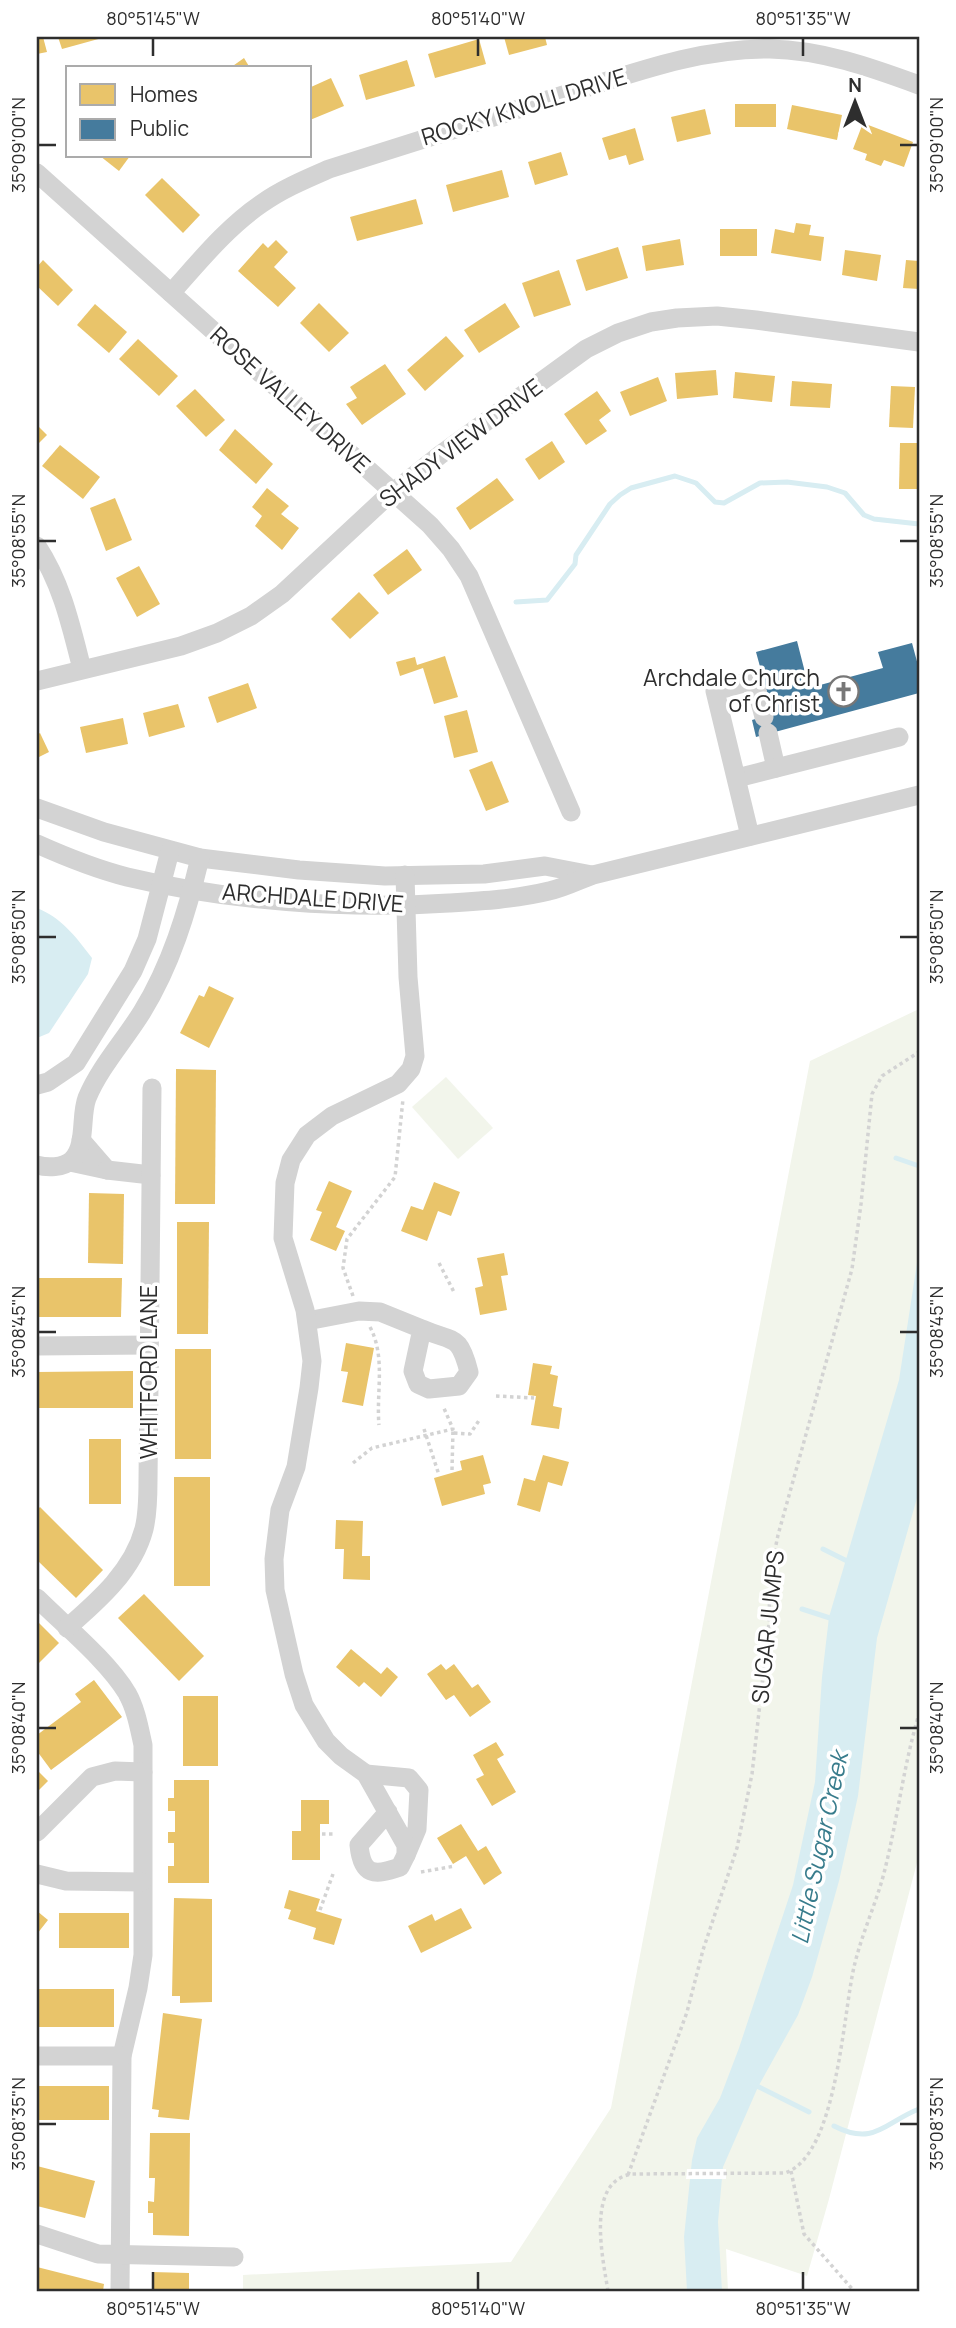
<svg xmlns="http://www.w3.org/2000/svg" width="956" height="2328" viewBox="0 0 956 2328" font-family="Manrope,sans-serif">
<rect width="100%" height="100%" fill="#fff"/>
<g fill="#f2f5eb">
<path d="M919,1009V1855L829,2199L807,2276L726,2249L728,2291H243V2275L511,2262L611,2108L810,1061Z"/>
<path d="M446,1077L493,1128L458,1159L412,1107Z"/>
</g>
<g fill="#d8edf2">
<path d="M37,908C62,918 76,937 92,958L88,974L49,1033L37,1038Z"/>
<path d="M919,1250V1491L877,1638L858,1796L839,1881L812,1977L798,2015L758,2087L723,2167L718,2222L722,2291H687L684,2237L692,2160L697,2138L720,2098L739,2048L793,1885L815,1782L822,1677L829,1617L899,1380Z"/>
</g>
<path fill="#fff" d="M687,2169H726V2179H686Z"/>
<g fill="#e9c46a">
<path d="M37,37H43L47,52L37,54Z"/>
<path d="M58,37H101L102,38L62,49Z"/>
<path d="M504,37H545L547,45L509,55Z"/>
<path d="M479,39L486,64L435,78L428,54Z"/>
<path d="M244,58L250,68H230Z"/>
<path d="M407,60L415,86L366,100L359,75Z"/>
<path d="M331,78L344,106L310,120L311,87Z"/>
<rect x="735" y="104" width="41" height="23"/>
<path d="M792,105L842,115L837,140L787,129Z"/>
<path d="M705,109L711,134L677,142L671,117Z"/>
<path d="M863,123L913,142L904,167L884,160L881,166L865,160L867,154L853,149Z"/>
<path d="M635,128L644,160L629,165L626,155L609,160L602,138Z"/>
<path d="M561,152L568,175L535,185L528,162Z"/>
<path d="M100,156H130L119,171Z"/>
<path d="M502,170L509,197L453,212L446,185Z"/>
<path d="M162,178L200,215L183,233L145,195Z"/>
<path d="M416,199L423,224L357,241L350,217Z"/>
<path d="M796,223L811,225L809,235L824,237L821,261L771,253L775,229L794,233Z"/>
<rect x="720" y="229" width="37" height="27"/>
<path d="M680,239L684,265L646,271L642,246Z"/>
<path d="M276,240L288,252L274,267L296,288L278,307L238,271L263,243L268,248Z"/>
<path d="M618,247L628,278L586,291L576,260Z"/>
<path d="M845,250L881,255L877,281L842,275Z"/>
<path d="M43,260L73,290L58,306L37,286V267Z"/>
<path d="M906,260L919,261V289L903,288Z"/>
<path d="M559,270L571,305L534,317L522,283Z"/>
<path d="M319,303L349,333L329,352L300,323Z"/>
<path d="M505,303L520,327L479,353L464,330Z"/>
<path d="M95,304L127,332L109,353L77,325Z"/>
<path d="M446,336L464,356L425,391L407,370Z"/>
<path d="M138,339L178,376L159,396L119,359Z"/>
<path d="M385,364L406,394L362,425L346,404L357,398L350,387Z"/>
<path d="M716,370L718,395L677,399L675,373Z"/>
<path d="M735,372L775,376L772,402L733,398Z"/>
<path d="M658,377L667,401L630,416L620,392Z"/>
<path d="M792,381L832,384L830,408L790,406Z"/>
<path d="M891,386L915,387L913,428L889,427Z"/>
<path d="M195,389L225,420L206,437L176,406Z"/>
<path d="M597,391L611,411L599,420L607,431L586,445L564,414Z"/>
<path d="M37,425L47,435L37,445Z"/>
<path d="M235,429L273,464L256,484L219,450Z"/>
<path d="M552,441L565,462L539,480L525,459Z"/>
<path d="M900,443H919V489H899Z"/>
<path d="M60,445L100,477L83,499L42,466Z"/>
<path d="M497,478L514,500L470,530L456,508Z"/>
<path d="M267,488L289,506L281,514L299,528L282,550L255,526L262,516L252,507Z"/>
<path d="M115,498L132,540L106,551L90,508Z"/>
<path d="M407,549L422,570L388,595L373,575Z"/>
<path d="M139,566L160,604L137,617L116,578Z"/>
<path d="M359,592L379,613L350,639L331,619Z"/>
<path d="M445,656L458,697L434,704L423,668L400,676L396,662L415,657L417,665Z"/>
<path d="M248,683L257,708L217,723L208,697Z"/>
<path d="M178,704L185,727L149,737L143,713Z"/>
<path d="M467,710L478,752L454,758L444,716Z"/>
<path d="M123,718L128,744L86,753L80,727Z"/>
<path d="M40,733L49,752L37,758V735Z"/>
<path d="M492,761L509,802L486,811L469,770Z"/>
<path d="M209,986L234,998L209,1048L180,1033L199,995L204,997Z"/>
<path d="M176,1069L216,1070L215,1204H175Z"/>
<path d="M329,1181L352,1191L336,1227L345,1231L336,1251L310,1240L322,1212L316,1210Z"/>
<path d="M434,1182L460,1192L451,1216L438,1211L427,1241L401,1231L411,1206L423,1210Z"/>
<path d="M89,1193L124,1194L123,1264L88,1263Z"/>
<path d="M177,1222H209L208,1334H177Z"/>
<path d="M504,1253L508,1275L501,1276L507,1310L480,1315L475,1288L483,1286L477,1258Z"/>
<path d="M37,1278H122L121,1317H37Z"/>
<path d="M346,1343L374,1348L363,1406L342,1402L348,1372L341,1371Z"/>
<rect x="175" y="1349" width="36" height="110"/>
<path d="M533,1363L552,1366L550,1374L558,1376L553,1406L562,1408L559,1429L531,1425L536,1396L528,1395Z"/>
<path d="M133,1371V1408H37V1372Z"/>
<rect x="89" y="1439" width="32" height="65"/>
<path d="M483,1455L491,1483L483,1485L485,1494L442,1506L434,1478L462,1470L460,1461Z"/>
<path d="M543,1455L569,1462L562,1486L548,1482L540,1512L517,1505L524,1478L535,1481Z"/>
<rect x="174" y="1477" width="36" height="109"/>
<path d="M40,1507L103,1570L76,1598L37,1560V1510Z"/>
<path d="M336,1520L363,1521L362,1556H370V1580L343,1579L344,1549H335Z"/>
<path d="M144,1594L204,1656L179,1681L118,1618Z"/>
<path d="M37,1621L59,1643L37,1665Z"/>
<path d="M351,1649L381,1674L387,1667L398,1677L381,1697L364,1682L359,1687L336,1667Z"/>
<path d="M441,1664L446,1670L454,1664L472,1688L478,1684L491,1702L470,1717L454,1695L446,1700L427,1674Z"/>
<path d="M94,1680L122,1717L51,1770L37,1751V1735L81,1702L75,1694Z"/>
<rect x="183" y="1696" width="35" height="70"/>
<path d="M496,1742L504,1755L497,1759L516,1792L492,1806L476,1779L484,1775L473,1755Z"/>
<path d="M37,1770L48,1781L37,1792Z"/>
<path d="M174,1780H209V1883H168V1866H174V1843H168V1832H175V1811H168V1798H174Z"/>
<path d="M301,1800H329V1824H320V1860H292V1831H301Z"/>
<path d="M461,1824L478,1851L486,1846L502,1873L484,1885L466,1856L453,1864L437,1838Z"/>
<path d="M289,1890L320,1899L316,1911L342,1919L334,1945L313,1939L316,1928L288,1919L291,1910L284,1908Z"/>
<path d="M174,1898L212,1899V2002L180,2003V1996H172Z"/>
<path d="M461,1908L472,1928L421,1953L408,1926L432,1914L435,1921Z"/>
<path d="M37,1911L48,1920L37,1934Z"/>
<rect x="59" y="1913" width="70" height="35"/>
<rect x="37" y="1989" width="77" height="38"/>
<path d="M163,2013L202,2019L189,2120L158,2117L159,2110L152,2109Z"/>
<rect x="39" y="2086" width="70" height="34"/>
<path d="M150,2133H190L189,2236L153,2235V2213H148V2201L154,2202L155,2178H149Z"/>
<path d="M37,2166L95,2181L85,2218L37,2206Z"/>
<path d="M37,2267L104,2284L103,2291H37Z"/>
<path d="M152,2272L189,2273V2291H152Z"/>
</g>
<path fill="#457b9d" d="M797,641L809,688L883,668L878,652L912,643L919,669V693L756,737L752,720L773,714L756,652Z"/>
<g fill="none" stroke-linecap="round" stroke-linejoin="round">
<g stroke="#d8edf2" stroke-width="5">
<path d="M516,602L547,600L575,564L576,555L610,504L620,495L631,488L675,476L696,483L715,502L724,503L760,483L787,482L827,487L845,493L864,515L874,519L919,524"/>
<path d="M896,1158L919,1166"/>
<path d="M823,1549L851,1563"/>
<path d="M802,1609L833,1619"/>
<path d="M753,2084L809,2112"/>
<path d="M834,2126C875,2147 885,2122 919,2109"/>
</g>
<g stroke="#d3d3d3" stroke-width="3.5" stroke-dasharray="3.5 3.5" stroke-linecap="butt">
<path d="M439,1263L455,1294"/>
<path d="M353,1296L343,1268L347,1239L395,1177L403,1099"/>
<path d="M370,1327C386,1357 376,1393 379,1425"/>
<path d="M496,1396L534,1398"/>
<path d="M424,1429L439,1475"/>
<path d="M454,1433L470,1434L480,1419"/>
<path d="M353,1463L372,1448L453,1429L443,1406"/>
<path d="M452,1470L453,1429"/>
<path d="M322,1834H334"/>
<path d="M421,1872L455,1866"/>
<path d="M320,1910L333,1874"/>
<path d="M791,2171L804,2234L854,2291"/>
<path d="M628,2175L687,2012L703,1950L737,1848L752,1774L769,1623L770,1575L778,1535L852,1269L861,1204L872,1094L882,1076L919,1052"/>
<path d="M608,2291C603,2259 585,2181 632,2174L785,2173C837,2156 843,2014 854,1967C862,1932 878,1900 886,1865C898,1815 904,1764 919,1714"/>
</g>
<g stroke="#d3d3d3" stroke-width="19">
<path d="M37,173L430,525L451,549L469,576L571,812"/>
<path d="M171,293C199,262 226,228 261,204C282,189 306,179 329,169C407,144 485,120 563,95C631,74 698,48 770,49C822,50 870,67 919,85"/>
<path d="M37,546C62,584 71,626 82,669"/>
<path d="M37,681L181,646L217,633L251,616L282,594L381,502L440,455L586,349L618,333L651,322L677,318L717,316L756,320L919,342"/>
<path d="M768,733L776,768"/>
<path d="M737,778L899,737"/>
<path d="M37,808L104,832L200,858L299,870L385,876L484,874L545,866L592,875"/>
<path d="M750,836L715,691L754,680L764,717"/>
<path d="M37,844C66,857 96,869 127,877C228,901 345,910 449,903C482,901 516,899 549,891C564,888 579,880 593,875L919,795"/>
<path d="M37,1085L48,1082L76,1063L133,971L147,939L170,851"/>
<path d="M70,1162L107,1170L81,1140"/>
<path d="M37,1165C47,1168 63,1168 72,1160C87,1145 80,1116 87,1098C100,1067 124,1041 142,1012C171,965 187,912 200,858"/>
<path d="M107,1170L151,1175"/>
<path d="M307,1321L359,1311L380,1312L422,1329C454,1343 459,1333 469,1372L459,1386L429,1389L418,1384L413,1371L422,1329"/>
<path d="M37,1346L148,1345"/>
<path d="M37,1598C64,1625 108,1661 127,1693C136,1709 139,1727 143,1745V1955L138,1988L122,2056L120,2291"/>
<path d="M67,1628C98,1601 133,1571 144,1529C148,1513 148,1496 148,1480L152,1088"/>
<path d="M366,1774L409,1778L419,1790L417,1829L406,1855"/>
<path d="M388,1812L359,1845C362,1876 374,1876 400,1867L406,1855V1845L366,1774L341,1756L326,1741L304,1705L294,1674L275,1590L274,1559L280,1510L296,1467L309,1388L312,1361L305,1310L283,1238L285,1183L291,1160L307,1135L332,1116L398,1084L411,1069L415,1056L408,977L405,875"/>
<path d="M37,1832L92,1777L115,1771L143,1772"/>
<path d="M37,1874L66,1881L142,1882"/>
<path d="M37,2056H122"/>
<path d="M37,2234L98,2254L234,2257"/>
</g>
</g>
<path fill="none" stroke="#2e2e2e" stroke-width="2.5" d="M153,38V56M478,38V56M803,38V56M38,145H56M900,145H918M38,541H56M900,541H918M38,937H56M900,937H918M38,1332H56M900,1332H918M38,1728H56M900,1728H918M38,2124H56M900,2124H918M153,2272V2290M478,2272V2290M803,2272V2290"/>
<defs>
<symbol id="church-ring" viewBox="-11 -11 22 22"><circle r="9.5" fill="#fff" stroke="#777" stroke-width="1.5"/><path d="M-1.2-6h2.4v3.5h3.3v2.4h-3.3V6h-2.4V-.1h-3.3v-2.4h3.3Z" fill="#777"/></symbol>
</defs>
<g fill-rule="evenodd">
<use href="#church-ring" x="826" y="674" width="35" height="35"/>
</g>
<g text-anchor="middle" stroke-width="7" stroke-linejoin="round" paint-order="stroke">
<g font-size="23" fill="#2e2e2e" stroke="#fff">
<text transform="translate(524 107) rotate(-17)" y="8">ROCKY KNOLL DRIVE</text>
<text transform="translate(290 400) rotate(42)" y="8">ROSE VALLEY DRIVE</text>
<text transform="translate(461 443) rotate(-37)" y="8">SHADY VIEW DRIVE</text>
<text transform="translate(313 898) rotate(4)" y="8">ARCHDALE DRIVE</text>
<text transform="translate(149 1372) rotate(-90)" y="8">WHITFORD LANE</text>
<text transform="translate(768 1627) rotate(-84)" y="8">SUGAR JUMPS</text>
</g>
<g font-size="23" fill="#2e2e2e" stroke="#fff" text-anchor="end">
<text x="820" y="686">Archdale Church<tspan x="820" dy="26">of Christ</tspan></text>
</g>
<g font-size="24" font-style="italic" fill="#387c8c" stroke="#fff">
<text transform="translate(820 1848) rotate(-78)" y="8">Little Sugar Creek</text>
</g>
</g>
<rect width="956" height="2328" fill="none" stroke="#ffffff" stroke-width="77"/>
<rect x="66" y="66" width="245" height="91" fill="#ffffff" stroke="#ababab" stroke-width="2"/>
<rect x="80" y="84" width="35" height="21" fill="#e9c46a" stroke="#ababab" stroke-width="2"/>
<text x="130" y="102" font-size="21" fill="#2e2e2e">Homes</text>
<rect x="80" y="119" width="35" height="21" fill="#457b9d" stroke="#ababab" stroke-width="2"/>
<text x="130" y="136" font-size="21" fill="#2e2e2e">Public</text>
<g transform="translate(855 102)" stroke="#ffffff" stroke-width="5" paint-order="stroke">
<path d="M0-5L12 26L0 18L-12 26Z" fill="#2e2e2e"/>
<text y="-10" font-size="19" font-weight="bold" text-anchor="middle" fill="#2e2e2e">N</text>
</g>
<rect x="38" y="38" width="880" height="2252" fill="none" stroke="#2e2e2e" stroke-width="2.5"/>
<g font-size="18" text-anchor="middle" fill="#2e2e2e">
<text x="153" y="25">80°51'45"W</text>
<text x="478" y="25">80°51'40"W</text>
<text x="803" y="25">80°51'35"W</text>
<text transform="translate(19 145) rotate(-90)" y="6">35°09'00"N</text>
<text transform="translate(937 145) rotate(-90)" y="6">35°09'00"N</text>
<text transform="translate(19 541) rotate(-90)" y="6">35°08'55"N</text>
<text transform="translate(937 541) rotate(-90)" y="6">35°08'55"N</text>
<text transform="translate(19 937) rotate(-90)" y="6">35°08'50"N</text>
<text transform="translate(937 937) rotate(-90)" y="6">35°08'50"N</text>
<text transform="translate(19 1332) rotate(-90)" y="6">35°08'45"N</text>
<text transform="translate(937 1332) rotate(-90)" y="6">35°08'45"N</text>
<text transform="translate(19 1728) rotate(-90)" y="6">35°08'40"N</text>
<text transform="translate(937 1728) rotate(-90)" y="6">35°08'40"N</text>
<text transform="translate(19 2124) rotate(-90)" y="6">35°08'35"N</text>
<text transform="translate(937 2124) rotate(-90)" y="6">35°08'35"N</text>
<text x="153" y="2315">80°51'45"W</text>
<text x="478" y="2315">80°51'40"W</text>
<text x="803" y="2315">80°51'35"W</text>
</g>
</svg>
